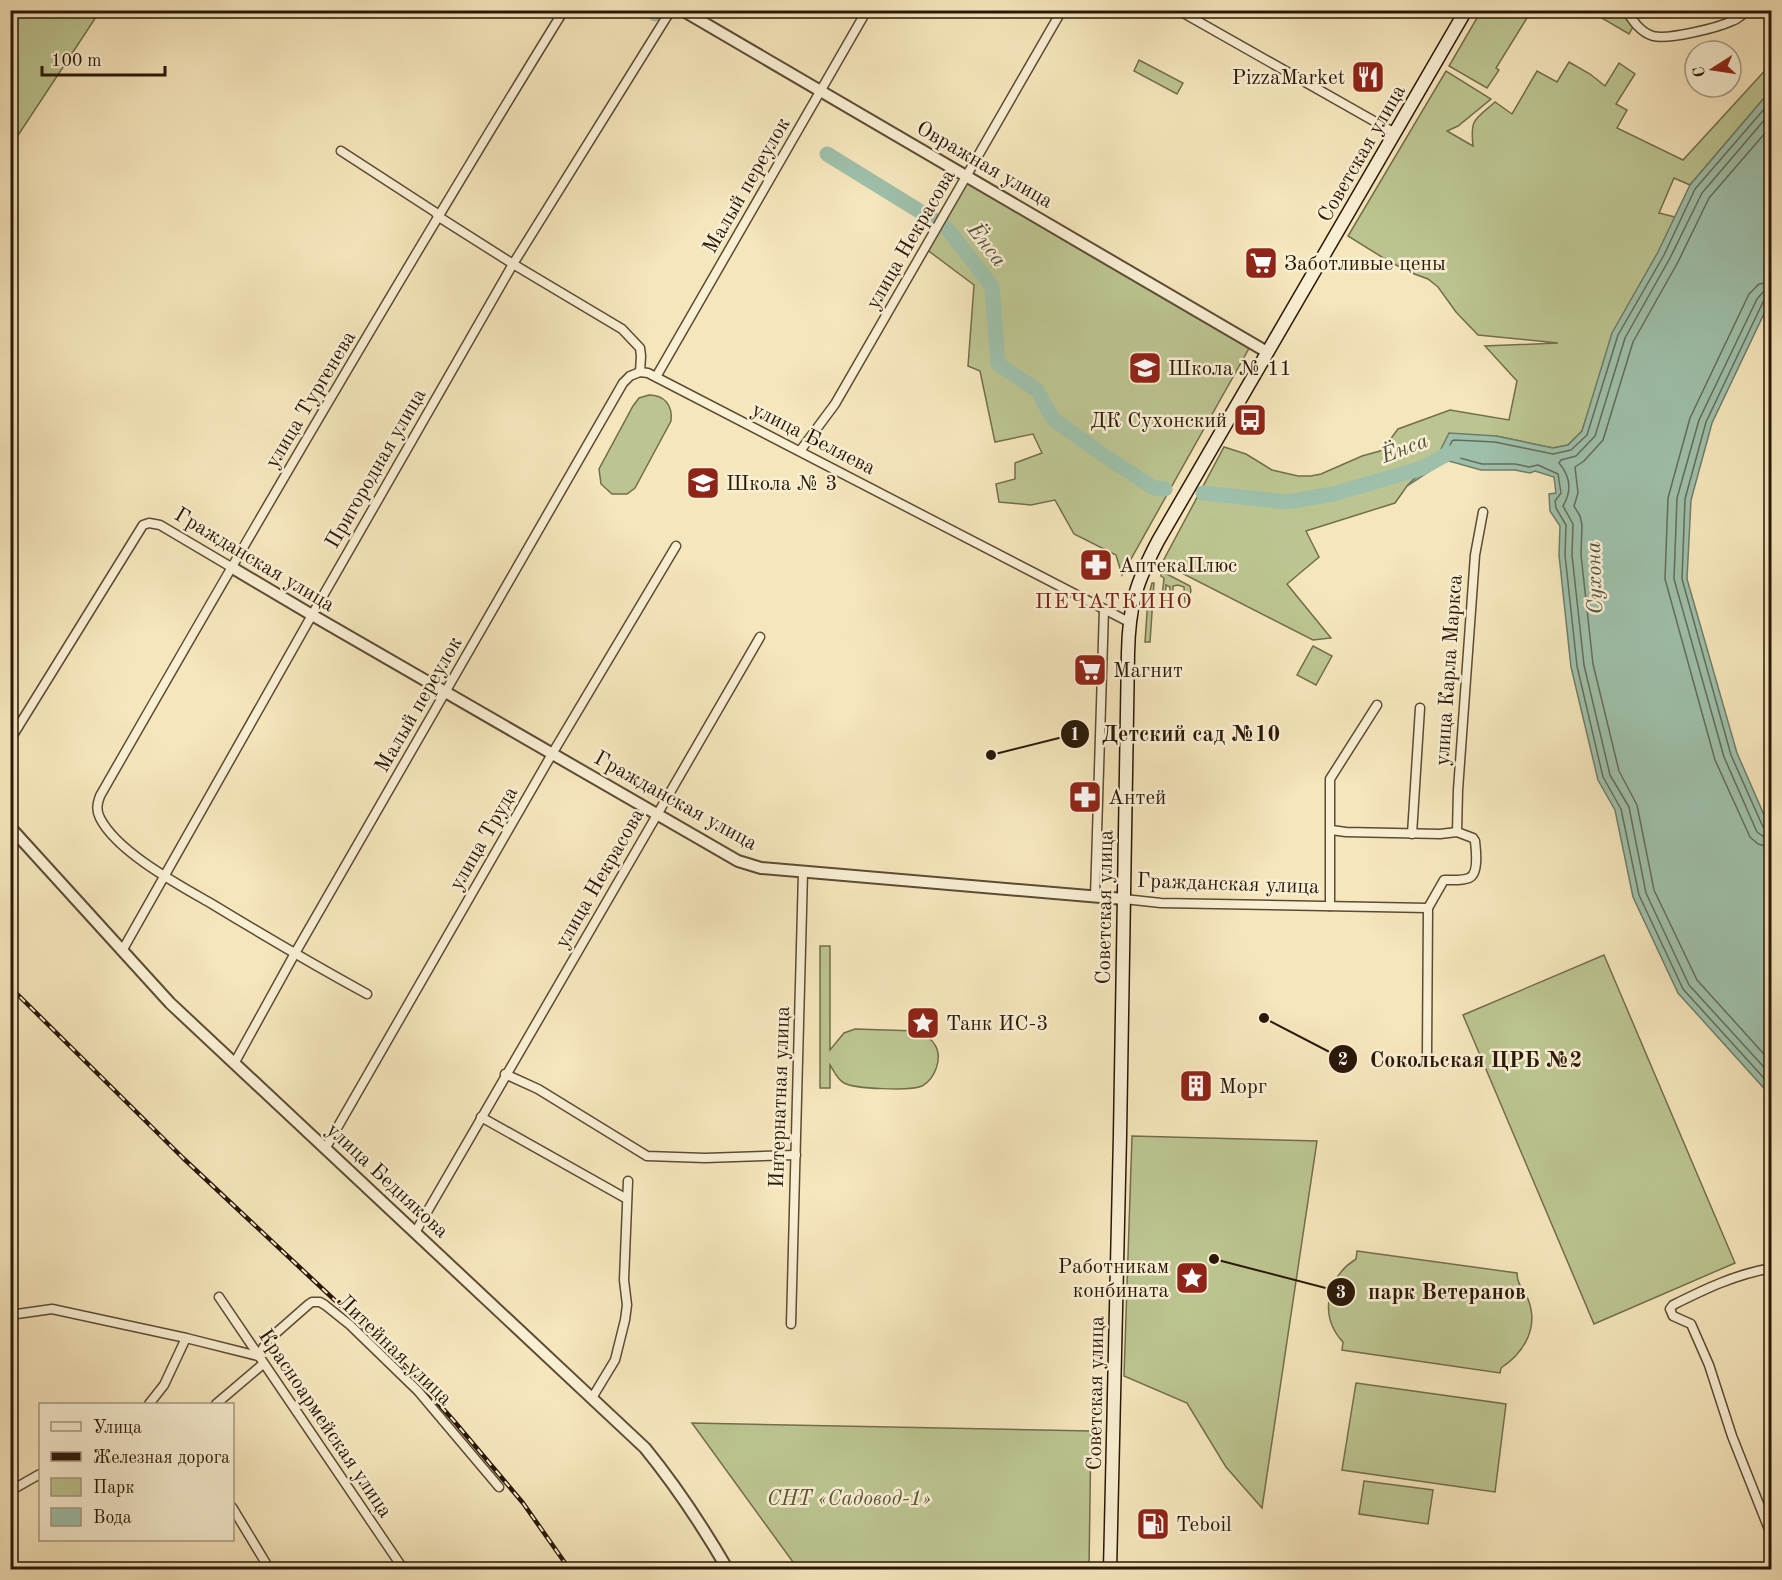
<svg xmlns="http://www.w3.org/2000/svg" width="1782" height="1580" viewBox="0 0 1782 1580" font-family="'Old Standard TT',serif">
<rect width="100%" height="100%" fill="#f6e6bc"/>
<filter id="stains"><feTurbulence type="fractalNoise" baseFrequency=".00333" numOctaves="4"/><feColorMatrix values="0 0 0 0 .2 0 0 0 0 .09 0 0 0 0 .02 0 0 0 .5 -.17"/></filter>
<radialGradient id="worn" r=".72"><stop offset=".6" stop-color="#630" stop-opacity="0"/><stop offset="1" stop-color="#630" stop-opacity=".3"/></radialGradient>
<g fill="#bcc591" stroke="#726e4c" stroke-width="1.5">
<path d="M11,10L100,11L11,146L10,11Z"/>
<path d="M1481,11H1537L1530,13L1496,68L1499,70L1487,88L1449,66Z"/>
<path d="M1590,11H1626L1635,23L1629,34Z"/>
<path d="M1139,60L1183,83L1177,94L1134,71Z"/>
<path d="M1569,62L1590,74L1605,86L1619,63L1635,74L1616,104L1627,110L1617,128L1683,160L1771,64V90L1690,185L1674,178L1659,213L1675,217L1593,398L1582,431L1568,445L1553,448L1496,436L1422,468L1421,472L1407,486L1395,503L1306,531L1319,557L1287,584L1331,638L1313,640L1162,563L1224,447L1246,454L1272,470L1298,476H1311L1321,474L1362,456L1380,451L1384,448L1398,429L1450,410L1509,420L1517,381L1485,346L1558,343L1478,335L1456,312L1438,287L1428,279L1409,272L1385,259L1348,236L1446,71L1491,99L1458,126L1447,131L1473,146C1470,118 1475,120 1495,102L1512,114L1537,71L1557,82Z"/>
<path d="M966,176L1252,343L1122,575L1116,555L1074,534L1055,500L1031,505L999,502L996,484L1015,479V463L1042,453L1033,434L995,442L980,371L968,366L974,285L926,249Z"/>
<path d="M649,395C664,395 673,405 671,421L635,488L627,494H612L601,484L599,469L633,406L639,398Z"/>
<path d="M1161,571L1190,586L1191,591L1187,602H1185L1184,587L1178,585L1173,586V593H1170V587L1166,585L1165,597H1162L1164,578L1161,576Z"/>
<path d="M1152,583H1154L1150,642H1145L1148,598Z"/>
<path d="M1313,646L1332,656L1316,685L1297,675Z"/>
<path d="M820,946H830V1050L844,1033L855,1029L917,1031C924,1034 931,1038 935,1045C943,1058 935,1079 922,1086C912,1091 854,1089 844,1083C837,1079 834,1071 830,1065V1088H820Z"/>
<path d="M1604,955L1735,1263L1594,1324L1463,1015Z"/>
<path d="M1132,1136L1317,1141L1262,1508L1226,1467L1187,1403L1124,1376Z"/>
<path d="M1357,1251L1517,1273C1517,1284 1523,1289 1528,1299C1539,1327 1525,1352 1501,1368L1500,1373L1342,1350L1343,1342C1319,1316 1326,1278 1356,1259Z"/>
<path d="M1356,1383L1506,1404L1495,1492L1342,1470Z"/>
<path d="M692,1423L1091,1431L1089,1569H798Z"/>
<path d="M1364,1481L1433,1490L1428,1524L1359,1514Z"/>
</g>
<path fill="#9ec0ab" stroke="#6f7c69" stroke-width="1.5" d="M1771,90V299L1712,423L1691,500L1687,579L1737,753L1771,831V1096L1678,993L1633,897L1615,810L1598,780L1571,667L1559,555L1560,526L1550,511L1549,494L1556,493L1554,477L1535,471L1530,473L1515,470H1481L1449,461L1442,463L1407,486L1421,472L1422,468L1435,461L1449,433L1496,436L1553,448L1568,445L1582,431L1612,333L1658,252L1690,185Z"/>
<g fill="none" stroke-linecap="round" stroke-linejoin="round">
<g stroke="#646c59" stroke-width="1.5">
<path d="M1772,100L1695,189L1664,255L1618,335L1587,435L1571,450L1553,454L1495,442L1454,440L1452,441L1447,452L1449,455L1482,464H1515L1529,467L1538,465L1558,474L1561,493L1555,501L1556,508L1566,525L1565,555L1577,666L1603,777L1621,809L1639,895L1683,989L1772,1087"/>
<path d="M1772,111L1702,193L1670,258L1625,338L1595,436L1576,456L1561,460L1559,463C1571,477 1572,491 1563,506L1573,524L1572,555L1584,665L1610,775L1629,807L1646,893L1689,985L1772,1076"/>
<path d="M1772,125L1709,198L1678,262L1633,342L1603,440L1584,461L1575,467L1578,493L1574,506L1580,516L1582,525L1581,555L1593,664L1619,771L1637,805L1654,890L1697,980L1772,1063"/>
<path d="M1772,282L1759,284L1749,294L1690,418L1668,498L1665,579L1715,760L1750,837L1758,844L1772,848"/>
<path d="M1772,291L1763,292L1757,299L1699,420L1677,498L1674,579L1724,757L1757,832L1764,837L1772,838"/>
<path d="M1772,299H1767L1763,302L1706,422L1685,499L1682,579L1731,755L1763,827L1767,830L1772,831"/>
</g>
<g stroke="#9ec0ab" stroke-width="15">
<path d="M650,10L655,14"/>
<path d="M827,154L934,220"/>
<path d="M946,227L992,286L998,364L1037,390L1053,419L1106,457L1154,488L1165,489"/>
<path d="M1203,493L1287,502L1333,494L1422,468L1449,453H1455"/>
</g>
<defs>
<g id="minor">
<path d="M1178,10L1395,133"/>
<path d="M1626,10C1633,21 1640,32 1653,36C1668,40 1717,28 1732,21C1738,19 1743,14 1748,10"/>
<path d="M341,151L435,212L439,217L513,264L622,329L640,348L641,356L640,372L648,373L1129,622"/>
<path d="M656,377L867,10"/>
<path d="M800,451L835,404L1062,10"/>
<path d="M10,740L143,525L149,523L160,525L231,567"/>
<path d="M1331,830L1346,832L1440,834L1457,832L1473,838L1475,841C1476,850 1479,874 1469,878C1462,881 1451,880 1444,880L1428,908L1427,1054"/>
<path d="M1457,832L1458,790L1475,555L1483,512"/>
<path d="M1412,834L1420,708"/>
<path d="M1095,897L1104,609"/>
<path d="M1124,899L1161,903L1428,908"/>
<path d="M1330,906V779L1377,705"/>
<path d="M122,951L312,615L513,264L671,10"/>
<path d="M367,994C314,965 263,935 212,904C179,885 117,852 100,818C96,810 97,804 100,796C251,532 404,269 564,10"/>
<path d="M235,1062L294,955L623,383L630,376L640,372"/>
<path d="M505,1074L538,1089L647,1156L705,1158L796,1155"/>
<path d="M481,1117L627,1199"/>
<path d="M325,1149L552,754L676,546"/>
<path d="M416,1231L760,637"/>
<path d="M1772,1268C1736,1274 1705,1289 1673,1305L1670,1309L1673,1316L1691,1324L1709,1365L1732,1436L1772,1537"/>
<path d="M219,1297L404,1570"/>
<path d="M10,1313L17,1314L52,1309L186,1338L258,1356L268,1340L309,1304L312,1302H320L325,1305L350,1325L418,1391L499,1487"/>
<path d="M791,1324L803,872"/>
<path d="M592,1398L615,1360L625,1320L627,1305L624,1280L628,1181"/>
<path d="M149,1404L164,1385L186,1338"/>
<path d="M216,1404L263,1364"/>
<path d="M10,1491L40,1474"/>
<path d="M232,1507L270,1570"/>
</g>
<g id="tertiary">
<path d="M682,10L1267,352"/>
<path d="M231,567L312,615L738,861L761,868L1124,899"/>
<path d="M10,827L170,1003L645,1448C676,1486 703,1527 728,1570"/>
</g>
<path id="secondary" d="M1110,1570L1120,1135L1128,653C1129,605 1136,583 1158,541L1466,10"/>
</defs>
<use href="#minor" stroke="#5c4b34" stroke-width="11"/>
<use href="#tertiary" stroke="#5c4b34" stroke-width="14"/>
<use href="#secondary" stroke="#291707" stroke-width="15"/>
<use href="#minor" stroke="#f9efd3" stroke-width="8"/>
<use href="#tertiary" stroke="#f9efd3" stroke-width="10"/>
<use href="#secondary" stroke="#f9efd3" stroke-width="12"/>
<defs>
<path id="rail" d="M10,987L183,1158L405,1366L454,1421L523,1503L570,1570"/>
</defs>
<use href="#rail" stroke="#291707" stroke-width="4.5"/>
<use href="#rail" stroke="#f9efd3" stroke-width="2" stroke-dasharray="7" stroke-linecap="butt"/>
</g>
<defs>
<symbol id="restaurant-square" viewBox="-11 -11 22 22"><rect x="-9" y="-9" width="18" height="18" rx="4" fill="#8f2418" stroke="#f9efd3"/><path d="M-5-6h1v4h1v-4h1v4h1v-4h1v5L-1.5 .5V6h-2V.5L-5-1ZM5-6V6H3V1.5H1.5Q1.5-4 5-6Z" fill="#fff"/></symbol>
<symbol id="supermarket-square" viewBox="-11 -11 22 22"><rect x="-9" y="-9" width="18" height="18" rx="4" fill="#8f2418" stroke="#f9efd3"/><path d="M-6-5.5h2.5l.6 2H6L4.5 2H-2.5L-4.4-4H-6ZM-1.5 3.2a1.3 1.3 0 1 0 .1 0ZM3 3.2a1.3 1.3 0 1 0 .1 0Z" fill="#fff"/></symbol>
<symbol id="school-square" viewBox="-11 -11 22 22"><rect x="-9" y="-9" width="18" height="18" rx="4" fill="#8f2418" stroke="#f9efd3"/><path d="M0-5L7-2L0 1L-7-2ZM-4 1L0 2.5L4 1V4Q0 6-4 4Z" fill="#fff"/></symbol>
<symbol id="bus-square" viewBox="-11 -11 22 22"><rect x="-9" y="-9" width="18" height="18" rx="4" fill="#8f2418" stroke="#f9efd3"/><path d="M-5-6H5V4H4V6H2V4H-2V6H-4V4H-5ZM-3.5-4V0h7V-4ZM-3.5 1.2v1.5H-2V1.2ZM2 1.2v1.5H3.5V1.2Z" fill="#fff"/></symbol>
<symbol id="pharmacy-square" viewBox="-11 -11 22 22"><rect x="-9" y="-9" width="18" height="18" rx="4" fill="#8f2418" stroke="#f9efd3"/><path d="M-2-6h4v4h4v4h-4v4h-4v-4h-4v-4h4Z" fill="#fff"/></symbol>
<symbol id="sight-square" viewBox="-11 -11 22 22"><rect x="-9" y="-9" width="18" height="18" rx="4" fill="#8f2418" stroke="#f9efd3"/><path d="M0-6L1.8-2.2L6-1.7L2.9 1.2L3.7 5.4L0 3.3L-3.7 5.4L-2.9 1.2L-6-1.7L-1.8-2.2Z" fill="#fff"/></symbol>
<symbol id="building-square" viewBox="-11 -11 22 22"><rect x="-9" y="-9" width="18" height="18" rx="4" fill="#8f2418" stroke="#f9efd3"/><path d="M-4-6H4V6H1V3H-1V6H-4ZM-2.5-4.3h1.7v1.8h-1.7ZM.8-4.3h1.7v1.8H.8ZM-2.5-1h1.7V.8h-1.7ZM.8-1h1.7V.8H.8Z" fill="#fff"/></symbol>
<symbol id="fuel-square" viewBox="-11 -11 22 22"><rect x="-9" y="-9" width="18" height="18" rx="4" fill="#8f2418" stroke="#f9efd3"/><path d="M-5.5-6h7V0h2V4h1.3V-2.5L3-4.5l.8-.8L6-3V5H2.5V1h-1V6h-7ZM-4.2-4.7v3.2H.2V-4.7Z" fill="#fff"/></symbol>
</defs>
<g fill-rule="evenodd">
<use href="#restaurant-square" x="1349" y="58" width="38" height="38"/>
<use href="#supermarket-square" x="1242" y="244" width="38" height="38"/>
<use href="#school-square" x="1126" y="349" width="38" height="38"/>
<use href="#bus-square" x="1231" y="401" width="38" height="38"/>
<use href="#school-square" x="684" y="464" width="38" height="38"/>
<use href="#pharmacy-square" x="1077" y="546" width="38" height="38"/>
<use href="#supermarket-square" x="1071" y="651" width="38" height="38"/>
<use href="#pharmacy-square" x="1066" y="778" width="38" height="38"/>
<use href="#sight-square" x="904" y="1004" width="38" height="38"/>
<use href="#building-square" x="1177" y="1067" width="38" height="38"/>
<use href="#sight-square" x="1173" y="1259" width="38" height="38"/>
<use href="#fuel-square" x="1134" y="1505" width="38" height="38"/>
</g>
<g text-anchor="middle" stroke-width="5" stroke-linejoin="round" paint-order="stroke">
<g font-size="21" fill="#291707" stroke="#f9efd3" text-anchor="start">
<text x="1345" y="84" text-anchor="end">PizzaMarket</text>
<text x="1284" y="270">Заботливые цены</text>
<text x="1168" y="375">Школа № 11</text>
<text x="1227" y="427" text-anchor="end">ДК Сухонский</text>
<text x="726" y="490">Школа № 3</text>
<text x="1119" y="572">АптекаПлюс</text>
<text x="1113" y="677">Магнит</text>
<text x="1108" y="804">Антей</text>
<text x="946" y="1030">Танк ИС-3</text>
<text x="1219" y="1093">Морг</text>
<text x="1169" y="1273" text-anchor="end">Работникам<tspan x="1169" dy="24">конбината</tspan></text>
<text x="1176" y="1531">Teboil</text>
</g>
<g font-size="21" fill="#291707" stroke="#f9efd3">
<text transform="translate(1361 153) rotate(-60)" y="7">Советская улица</text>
<text transform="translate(985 164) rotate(30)" y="7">Овражная улица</text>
<text transform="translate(746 185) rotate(-60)" y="7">Малый переулок</text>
<text transform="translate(910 239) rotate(-60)" y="7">улица Некрасова</text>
<text transform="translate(310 399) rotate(-59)" y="7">улица Тургенева</text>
<text transform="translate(814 438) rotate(27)" y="7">улица Беляева</text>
<text transform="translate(375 468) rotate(-60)" y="7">Пригородная улица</text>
<text transform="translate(255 559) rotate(31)" y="7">Гражданская улица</text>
<text transform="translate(1448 670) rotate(-86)" y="7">улица Карла Маркса</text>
<text transform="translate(418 704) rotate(-60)" y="7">Малый переулок</text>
<text transform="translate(676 800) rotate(29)" y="7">Гражданская улица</text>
<text transform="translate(483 838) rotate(-60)" y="7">улица Труда</text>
<text transform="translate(599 878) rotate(-60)" y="7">улица Некрасова</text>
<text transform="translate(1228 883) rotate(2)" y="7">Гражданская улица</text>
<text transform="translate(1104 907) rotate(-89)" y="7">Советская улица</text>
<text transform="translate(779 1097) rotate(-88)" y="7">Интернатная улица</text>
<text transform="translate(388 1180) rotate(43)" y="7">улица Беднякова</text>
<text transform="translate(395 1349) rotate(44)" y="7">Литейная улица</text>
<text transform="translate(1095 1393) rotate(-89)" y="7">Советская улица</text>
<text transform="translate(326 1423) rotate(56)" y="7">Красноармейская улица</text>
</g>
<g font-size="21" font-style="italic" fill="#5c5437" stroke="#f9efd3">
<text x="849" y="1505">СНТ «Садовод-1»</text>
</g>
<g font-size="22" font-style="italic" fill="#525240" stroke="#f9efd3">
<text transform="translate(988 244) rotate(52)" y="8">Ёнса</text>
<text transform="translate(1404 447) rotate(-21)" y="8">Ёнса</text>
<text transform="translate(1593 578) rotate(-92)" y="8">Сухона</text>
</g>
<g font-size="22" letter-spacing="1.5" fill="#7a1f14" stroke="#f9efd3">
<text x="1114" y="608">ПЕЧАТКИНО</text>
</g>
</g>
<path fill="none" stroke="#291707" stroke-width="2" d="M991 755L1075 734M1264 1018L1343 1059M1214 1259L1341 1292"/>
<g fill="#291707" stroke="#f9efd3" stroke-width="2">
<circle cx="991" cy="755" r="6"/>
<circle cx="1264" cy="1018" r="6"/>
<circle cx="1214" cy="1259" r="6"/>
<circle cx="1075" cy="734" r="15"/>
<circle cx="1343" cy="1059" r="15"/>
<circle cx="1341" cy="1292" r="15"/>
</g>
<g font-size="18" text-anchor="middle" font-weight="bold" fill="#fff">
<text x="1075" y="740">1</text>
<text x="1343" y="1065">2</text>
<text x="1341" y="1298">3</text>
</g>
<g font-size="22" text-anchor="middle" font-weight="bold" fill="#291707" stroke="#f9efd3" stroke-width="5" stroke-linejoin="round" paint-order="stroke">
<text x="1191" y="741">Детский сад №10</text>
<text x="1476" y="1067">Сокольская ЦРБ №2</text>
<text x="1447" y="1299">парк Ветеранов</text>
</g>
<rect width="1782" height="1580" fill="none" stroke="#f6e6bc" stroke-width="36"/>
<rect x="12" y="12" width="1758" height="1556" fill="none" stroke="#291707" stroke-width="3"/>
<rect x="18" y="18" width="1746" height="1544" fill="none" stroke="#291707" stroke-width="1.5"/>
<rect x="39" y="1403" width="195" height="138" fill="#f9efd3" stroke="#a69981" stroke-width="1.5"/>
<rect x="51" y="1422" width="30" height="9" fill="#f9efd3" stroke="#a69981" stroke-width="1.5"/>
<text x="93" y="1433" font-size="18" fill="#291707">Улица</text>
<rect x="51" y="1452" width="30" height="9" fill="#291707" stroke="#a69981" stroke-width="1.5"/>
<text x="93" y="1463" font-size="18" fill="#291707">Железная дорога</text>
<rect x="51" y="1478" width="30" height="18" fill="#bcc591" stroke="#a69981" stroke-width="1.5"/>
<text x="93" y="1493" font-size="18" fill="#291707">Парк</text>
<rect x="51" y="1508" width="30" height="18" fill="#9ec0ab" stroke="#a69981" stroke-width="1.5"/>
<text x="93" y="1523" font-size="18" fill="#291707">Вода</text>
<g transform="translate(1713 69) rotate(258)"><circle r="28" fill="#f9efd3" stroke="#a69981" stroke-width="1.5"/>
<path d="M0-4.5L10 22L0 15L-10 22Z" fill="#8f2418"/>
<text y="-9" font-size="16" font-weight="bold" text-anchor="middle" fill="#291707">С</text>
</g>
<path d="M42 66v9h123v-9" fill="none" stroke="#291707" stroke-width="3"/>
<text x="51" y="66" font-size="18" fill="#291707" stroke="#f9efd3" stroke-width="4.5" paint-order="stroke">100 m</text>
<rect width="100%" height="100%" filter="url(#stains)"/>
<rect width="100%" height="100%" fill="url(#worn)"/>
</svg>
